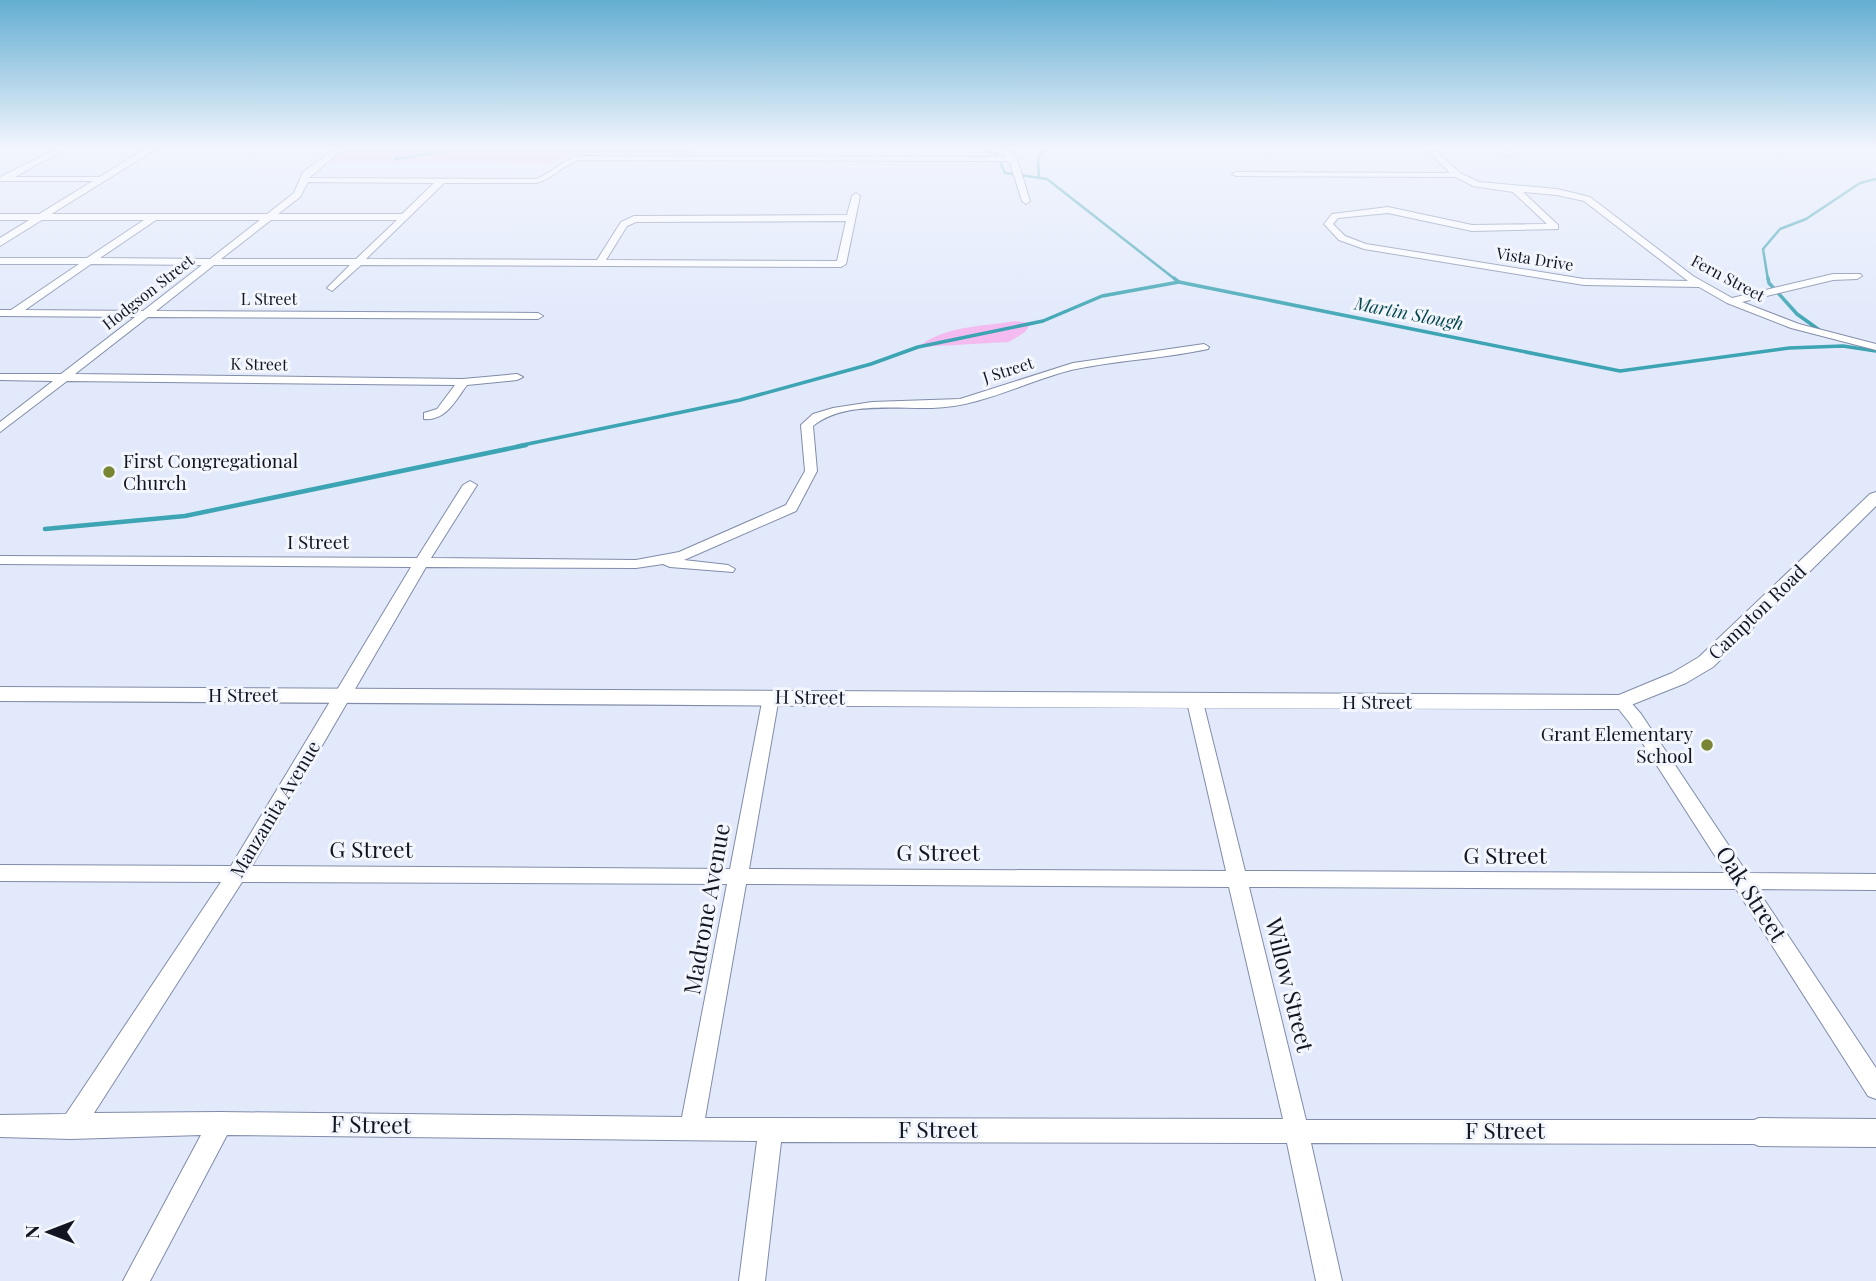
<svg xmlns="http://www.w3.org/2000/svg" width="1876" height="1281" viewBox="0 0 1876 1281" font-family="'Playfair Display',serif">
<rect width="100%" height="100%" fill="#e1e9fb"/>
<g fill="#f3bbf0">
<path d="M346,149H693L691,154H575L550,163H327Z"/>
<path d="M1015,321L1031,323L1025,332L1009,342L918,347C946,325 982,327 1015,321Z"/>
</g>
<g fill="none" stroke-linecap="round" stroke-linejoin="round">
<g stroke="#3ca4b2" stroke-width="2.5">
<path d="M983,149L997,155L1005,173L1047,179L1176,280"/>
<path d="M395,159L462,149"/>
<path d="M1039,177L1038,159L1045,149"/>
<path d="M1768,280L1763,249L1780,229L1806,219L1860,183L1876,179"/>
</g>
<g stroke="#3ca4b2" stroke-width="3.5">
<path d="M1174,278L1179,282L1620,371L1789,348L1843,346L1876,351"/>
<path d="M1768,278L1769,283L1797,314L1822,332"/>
<path d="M518,446L740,400L871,364L918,347L1043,321L1102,296L1179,282"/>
</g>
<path stroke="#3ca4b2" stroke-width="4.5" d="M45,529L185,516L526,445"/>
<defs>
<g id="minor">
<path d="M56,149H65L15,177H100L104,179L100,181H0V177Z"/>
<path d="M335,149H343L309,178L536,179C552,173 561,160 579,156L1005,157V151L1009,149L1018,162L1030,201L1026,204L1022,201L1010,163L1007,161L579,160C562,165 553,179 536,183H444L366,259L597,260L621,222L634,216L847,215L852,196L856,193L860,196L846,264L841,267L361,265L332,291L327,288L350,265H214L156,311L538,313L543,316L538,319L148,317L75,374L463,379L517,374L523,377L517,380L467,385C455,401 446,421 424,419V413L437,409L455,385L67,381L0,432V422L53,381L0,380V374H61L135,317L0,316V310H11L79,264H0V258H87L144,220H0V214H267L294,193L303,172ZM308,182L434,183L402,214H278L300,197ZM156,220H260L210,259L100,258ZM271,220H397L356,259H221ZM846,221L837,261L606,260L627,226L636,222ZM91,264L202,265L143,311L25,310Z"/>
<path d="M1426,149H1434L1460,173L1479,182L1557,189L1590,197L1693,276L1732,298L1833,274H1860L1862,276L1857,279L1833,280L1742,302L1799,324L1876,344V350L1791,328L1727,303L1699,287L1584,285L1364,249L1339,240L1324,224L1332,214L1388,207L1472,225L1547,224L1513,192L1473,186L1456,177L1236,176L1232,174L1236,172L1450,173ZM1523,192L1557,195L1584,201L1688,281L1584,279L1366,244L1345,236L1333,224L1338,218L1388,213L1472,231L1558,229V225Z"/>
<path d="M1500,149H1508L1514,154L1507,156Z"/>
<path d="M1204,344L1209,347L1208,349C1163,359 1116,360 1071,370C1024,382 981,407 932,408C895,409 844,401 813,426L817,471L796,511L684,560L728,565L735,569L733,572L670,567L663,564L636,568L426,567L252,866L730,869L763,697L771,691L779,697L749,869L1226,871L1187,702L1195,696L1203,702L1245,871L1726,873L1629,722L1613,702L1621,696L1627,698L1641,714L1747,873L1876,874V890L1757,889L1876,1068V1099L1868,1096L1736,889L1249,887L1306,1120H1759L1767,1124L1771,1132L1767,1140L1759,1144L1311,1143L1342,1281H1316L1287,1143L781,1142L765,1281H739L757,1141L227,1135L150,1281H123L201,1135L71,1139L0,1137V1115L66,1114L221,882L0,881V865L231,866L411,567L0,564V556L417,558L463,485L470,481L477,485L431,558L636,560L679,552L786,505L805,471L801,425L813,414L833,408L872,402L960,399L1073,363ZM242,882L727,884L682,1117L220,1112L94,1113ZM746,884L1229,887L1283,1119L705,1118Z"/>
</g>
<g id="major">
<path d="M145,149H156L0,246V238Z"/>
<path d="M1876,492V506L1713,667L1686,683L1621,709C1081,709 540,703 0,701V687L1619,695L1672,673L1699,657L1870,494Z"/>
<path d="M1759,1118L1876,1119V1147L1759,1146L1749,1142L1744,1132L1749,1122Z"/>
</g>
</defs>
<use href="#minor" stroke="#818ca8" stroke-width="2"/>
<use href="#major" stroke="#818ca8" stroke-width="2"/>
<use href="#minor" fill="#fff" fill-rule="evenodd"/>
<use href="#major" fill="#fff" fill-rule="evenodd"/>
</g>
<linearGradient id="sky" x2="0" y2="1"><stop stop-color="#63aed2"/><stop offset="0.45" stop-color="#f2f5fd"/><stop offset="1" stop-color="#f2f5fd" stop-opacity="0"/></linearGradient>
<rect width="1876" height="328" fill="url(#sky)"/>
<g fill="#788634" stroke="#f3f6fc" stroke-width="2.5">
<circle cx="109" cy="472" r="7"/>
<circle cx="1707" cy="745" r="7"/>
</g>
<g text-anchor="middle" stroke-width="6" stroke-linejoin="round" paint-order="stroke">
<g font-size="16" fill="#121621" stroke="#f3f6fc">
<text transform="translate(1535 259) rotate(9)" y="6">Vista Drive</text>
<text transform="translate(1728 278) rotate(28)" y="6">Fern Street</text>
<text transform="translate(148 292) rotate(-38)" y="6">Hodgson Street</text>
<text x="269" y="305">L Street</text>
<text transform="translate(259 364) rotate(1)" y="6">K Street</text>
<text transform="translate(1008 370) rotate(-18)" y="6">J Street</text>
</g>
<g font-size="18" font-style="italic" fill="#084850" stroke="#f3f6fc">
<text transform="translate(1409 314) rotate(11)" y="6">Martin Slough</text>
</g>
<g font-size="19" fill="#121621" stroke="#f3f6fc" text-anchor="start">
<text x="123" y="468">First Congregational<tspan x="123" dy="22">Church</tspan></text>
<text x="1693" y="741" text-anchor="end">Grant Elementary<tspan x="1693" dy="22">School</tspan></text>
</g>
<g font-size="19" fill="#121621" stroke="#f3f6fc">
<text x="318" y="549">I Street</text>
<text transform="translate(1757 612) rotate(-44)" y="7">Campton Road</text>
<text x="243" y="702">H Street</text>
<text transform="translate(810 697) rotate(1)" y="7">H Street</text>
<text x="1377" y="709">H Street</text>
<text transform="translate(275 809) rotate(-59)" y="7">Manzanita Avenue</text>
</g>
<g font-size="23" fill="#121621" stroke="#f3f6fc">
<text x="371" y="858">G Street</text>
<text x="938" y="861">G Street</text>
<text x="1505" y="864">G Street</text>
<text transform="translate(1751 894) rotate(57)" y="8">Oak Street</text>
<text transform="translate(707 909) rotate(-80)" y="8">Madrone Avenue</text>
<text transform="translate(1289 985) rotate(76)" y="8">Willow Street</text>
<text transform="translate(371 1125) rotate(1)" y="8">F Street</text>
<text x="938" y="1138">F Street</text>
<text x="1505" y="1139">F Street</text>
</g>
</g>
<g transform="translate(49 1232) rotate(270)" stroke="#f3f6fc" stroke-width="5" paint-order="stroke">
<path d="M0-5L12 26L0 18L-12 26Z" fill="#121621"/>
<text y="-10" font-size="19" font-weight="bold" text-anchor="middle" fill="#121621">N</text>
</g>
</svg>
